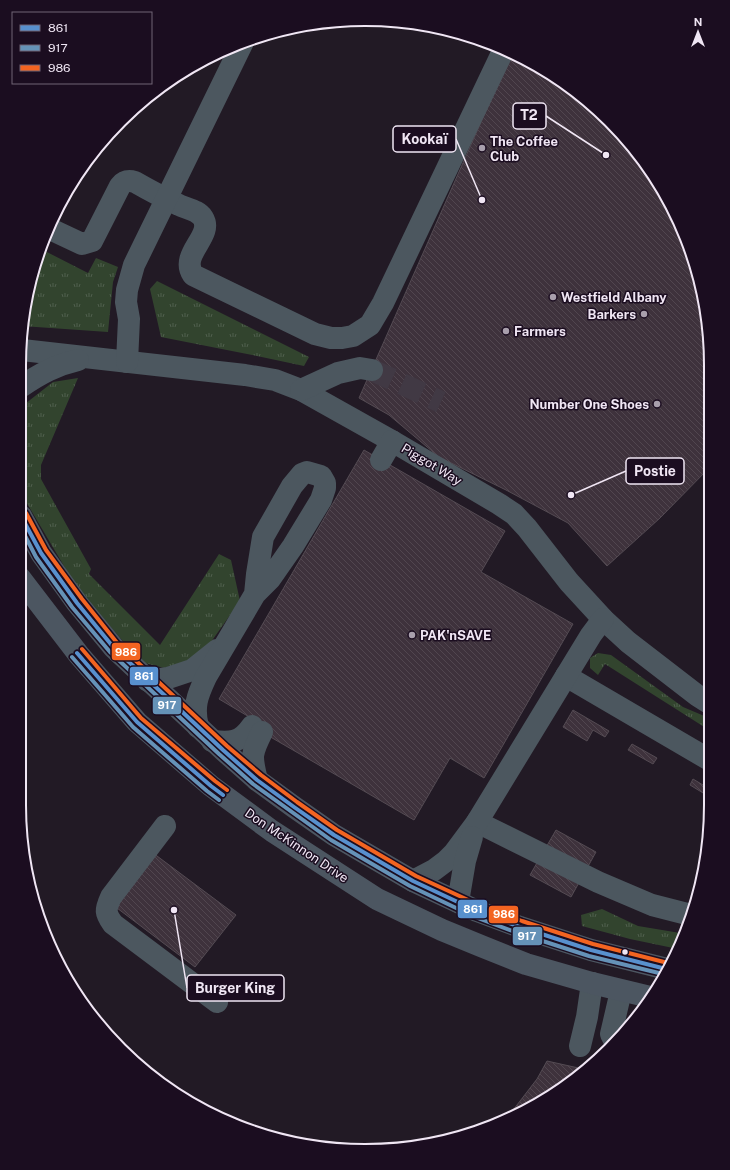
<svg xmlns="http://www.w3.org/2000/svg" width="730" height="1170" viewBox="0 0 730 1170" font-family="'Public Sans',sans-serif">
<defs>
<pattern id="grass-tufts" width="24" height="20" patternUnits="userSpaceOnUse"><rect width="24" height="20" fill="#32442e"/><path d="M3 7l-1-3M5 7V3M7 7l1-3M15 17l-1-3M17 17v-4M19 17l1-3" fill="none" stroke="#505f4d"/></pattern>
<pattern id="building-back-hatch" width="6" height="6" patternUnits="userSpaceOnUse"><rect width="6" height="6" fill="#3e323c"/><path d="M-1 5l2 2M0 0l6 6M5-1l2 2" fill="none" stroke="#51464f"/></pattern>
</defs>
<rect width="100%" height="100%" fill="#221a25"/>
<g fill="url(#grass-tufts)">
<path d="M41,249L88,273L96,258L118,267L113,282L108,332L22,326V320Z"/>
<path d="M157,281L309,357L304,366L257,356L161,337L150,289Z"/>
<path d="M78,378L41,465V479L91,569L89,574L160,645L219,554L231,560L240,601L206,649L190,660L164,668L141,662L77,588L22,495L21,490V407L53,382Z"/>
<path d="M598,653L611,655L683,707L709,718V730L605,664L598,675L590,668V658Z"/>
<path d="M602,909L638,926L686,934L678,949L630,939L582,926L581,915Z"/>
</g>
<g fill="url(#building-back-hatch)" stroke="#544b53">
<path d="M512,52L518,55L576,91L625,137L665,192L693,254L710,342V467L660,518L607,566L568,523L506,490L439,457L389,415L359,398Z"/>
<path d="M364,450L505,531L481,572L573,624L484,778L450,758L414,820L248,724L251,718L219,699Z"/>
<path d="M573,710L609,731L605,737L593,730L587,741L563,727Z"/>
<path d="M632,744L657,758L653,764L628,750Z"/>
<path d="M693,779L708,788V796L690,785Z"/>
<path d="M556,830L596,852L571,897L530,875Z"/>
<path d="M153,853L236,915L195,967L113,905Z"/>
<path d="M547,1061L583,1069L557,1093L510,1114L537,1079Z"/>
</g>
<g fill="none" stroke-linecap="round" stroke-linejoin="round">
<path stroke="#413944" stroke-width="22" stroke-dasharray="22 11" stroke-linecap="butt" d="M372,370L441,402"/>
<g stroke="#4c575f" stroke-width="22">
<path d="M48,228L82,244L92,241L120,186C124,181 128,180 135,182C149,190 164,198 179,205C187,209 198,210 203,218C214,236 179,254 193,275L315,334L331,338H342L353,336L370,325L383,303L504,49"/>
<path d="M22,350L245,375L275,380L301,390L392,441L499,504L514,514L527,528L569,582L603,619L628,642L698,696L709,703"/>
<path d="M127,362L129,319L126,302L127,290L134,265L243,42"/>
<path d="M22,386C40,374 56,365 78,360"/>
<path d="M301,390L338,373L360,368L372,370"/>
<path d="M381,460L392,441"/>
<path d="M566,676L708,759"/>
<path d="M148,681L168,678L192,670L217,650"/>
<path d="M198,727C193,707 197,696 206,677L255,594L270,579L293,546L321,500L325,488V483L321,476L307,472L302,474L292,486L263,537L257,574L255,594"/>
<path d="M212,741C231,743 240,743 252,726"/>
<path d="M257,780C251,756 251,754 262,732"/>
<path d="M477,822L598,882L652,905L691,915"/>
<path d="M165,826L111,897C105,910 105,913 113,924L217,1002"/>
<path d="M413,881L434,870L446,861L454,853L477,822L591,635L603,619"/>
<path d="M458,902L465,861L472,837"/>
<path d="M614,1040L611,1034L621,991"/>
<path d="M580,1046L587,1017L592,983"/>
</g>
<g stroke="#4c5661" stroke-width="22">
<path d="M21,516L41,553L77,603L114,648L223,750L257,780L294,807L334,835L413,881L477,911L520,927L591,950L667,969"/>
<path d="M20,578L79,655L137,722L211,786L272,831L377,899L442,930L481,946L526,964L592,983L650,997"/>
</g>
<defs>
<g id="bus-1">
<path d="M21,516L41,553L77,603L114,648L223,750L257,780L294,807L334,835L413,881L477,911L520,927L591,950L666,969"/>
<path d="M77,653L137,722L211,786L223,795"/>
</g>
<g id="bus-2">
<path d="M21,528L36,557L72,607L110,652L219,754L253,784L331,840L410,886L475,917L518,933L589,956L663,974"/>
<path d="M72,657L133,727L207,791L219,800"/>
</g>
<g id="bus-3">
<path d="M26,513L46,550L82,599L118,644L227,746L261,775L297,802L337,830L416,876L479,905L522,921L593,944L668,963"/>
<path d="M82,649L141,718L215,781L227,790"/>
</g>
</defs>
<use href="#bus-1" stroke="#1b0d20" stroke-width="7"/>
<use href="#bus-2" stroke="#1b0d20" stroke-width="7"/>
<use href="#bus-3" stroke="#1b0d20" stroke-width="7"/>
<use href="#bus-1" stroke="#5890ce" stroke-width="4"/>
<use href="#bus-2" stroke="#6592b7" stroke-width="4"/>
<use href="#bus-3" stroke="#f36421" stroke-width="4"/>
</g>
<g fill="#a89fac" stroke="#1b0d20" stroke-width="1.5">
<circle cx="482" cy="148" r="4"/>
<circle cx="553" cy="297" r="4"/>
<circle cx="644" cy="314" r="4"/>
<circle cx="506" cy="331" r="4"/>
<circle cx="657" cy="404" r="4"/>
<circle cx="412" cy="635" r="4"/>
</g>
<circle fill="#f0e6f4" stroke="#1b0d20" stroke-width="1.5" cx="625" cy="952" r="3.5"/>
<g text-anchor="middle" stroke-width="3" stroke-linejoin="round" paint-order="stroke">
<g font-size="13" font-weight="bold" fill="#f0e6f4" stroke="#1b0d20" text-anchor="start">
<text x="490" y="146">The Coffee<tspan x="490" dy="15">Club</tspan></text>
<text x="561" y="302">Westfield Albany</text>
<text x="636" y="319" text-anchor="end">Barkers</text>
<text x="514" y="336">Farmers</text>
<text x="649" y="409" text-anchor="end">Number One Shoes</text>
<text x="420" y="640">PAK'nSAVE</text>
</g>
<g font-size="13" fill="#f0e6f4" stroke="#1b0d20">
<text transform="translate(432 464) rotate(31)" y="5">Piggot Way</text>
<text transform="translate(297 845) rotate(34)" y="5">Don McKinnon Drive</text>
</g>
</g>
<path d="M0 0H730V1170H0ZM365 26H365A339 339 0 0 1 704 365V805A339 339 0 0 1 365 1144H365A339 339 0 0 1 26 805V365A339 339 0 0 1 365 26Z" fill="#1b0d20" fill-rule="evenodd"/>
<path fill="none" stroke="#f0e6f4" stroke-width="2" d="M365 26H365A339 339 0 0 1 704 365V805A339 339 0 0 1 365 1144H365A339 339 0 0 1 26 805V365A339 339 0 0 1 365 26Z"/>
<path fill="none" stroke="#f0e6f4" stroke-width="1.5" d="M606 155L546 116M482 200L456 139M571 495L626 471M174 910L187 988"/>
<g fill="#f0e6f4" stroke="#1b0d20" stroke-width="1.5">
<circle cx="606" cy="155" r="4"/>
<circle cx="482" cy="200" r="4"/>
<circle cx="571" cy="495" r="4"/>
<circle cx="174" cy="910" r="4"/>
</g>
<g fill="#1b0d20" stroke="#f0e6f4" stroke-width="1.5">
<rect x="513" y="103" width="33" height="26" rx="4"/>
<rect x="393" y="126" width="63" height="26" rx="4"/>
<rect x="626" y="458" width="58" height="26" rx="4"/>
<rect x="187" y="975" width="97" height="26" rx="4"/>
</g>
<g font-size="14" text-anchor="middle" font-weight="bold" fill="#f0e6f4">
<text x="529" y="120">T2</text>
<text x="425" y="144">Kookaï</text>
<text x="655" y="476">Postie</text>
<text x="235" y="993">Burger King</text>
</g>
<g stroke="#1b0d20" stroke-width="1.5">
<rect x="111" y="642" width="30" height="19" rx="4" fill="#f36421"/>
<rect x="129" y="666" width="30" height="20" rx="4" fill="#5890ce"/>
<rect x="152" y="696" width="30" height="19" rx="4" fill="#6592b7"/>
<rect x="457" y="899" width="31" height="20" rx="4" fill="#5890ce"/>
<rect x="488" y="905" width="31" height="19" rx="4" fill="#f36421"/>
<rect x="512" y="926" width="31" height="20" rx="4" fill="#6592b7"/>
</g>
<g font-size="11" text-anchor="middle" font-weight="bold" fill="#fff">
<text x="126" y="656">986</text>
<text x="144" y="680">861</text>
<text x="167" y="709">917</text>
<text x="473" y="913">861</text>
<text x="504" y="918">986</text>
<text x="527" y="940">917</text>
</g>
<rect x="12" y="12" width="140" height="72" fill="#1b0d20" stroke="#706475"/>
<rect x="20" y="25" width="20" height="6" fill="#5890ce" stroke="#706475"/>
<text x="48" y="32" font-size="12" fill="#f0e6f4">861</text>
<rect x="20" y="45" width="20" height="6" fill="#6592b7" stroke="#706475"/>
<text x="48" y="52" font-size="12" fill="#f0e6f4">917</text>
<rect x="20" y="65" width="20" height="6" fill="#f36421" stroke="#706475"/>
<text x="48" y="72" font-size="12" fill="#f0e6f4">986</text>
<g transform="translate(698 32)" stroke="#1b0d20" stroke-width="3" paint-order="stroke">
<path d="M0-3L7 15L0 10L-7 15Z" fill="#f0e6f4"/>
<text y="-6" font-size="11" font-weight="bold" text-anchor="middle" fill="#f0e6f4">N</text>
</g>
</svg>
